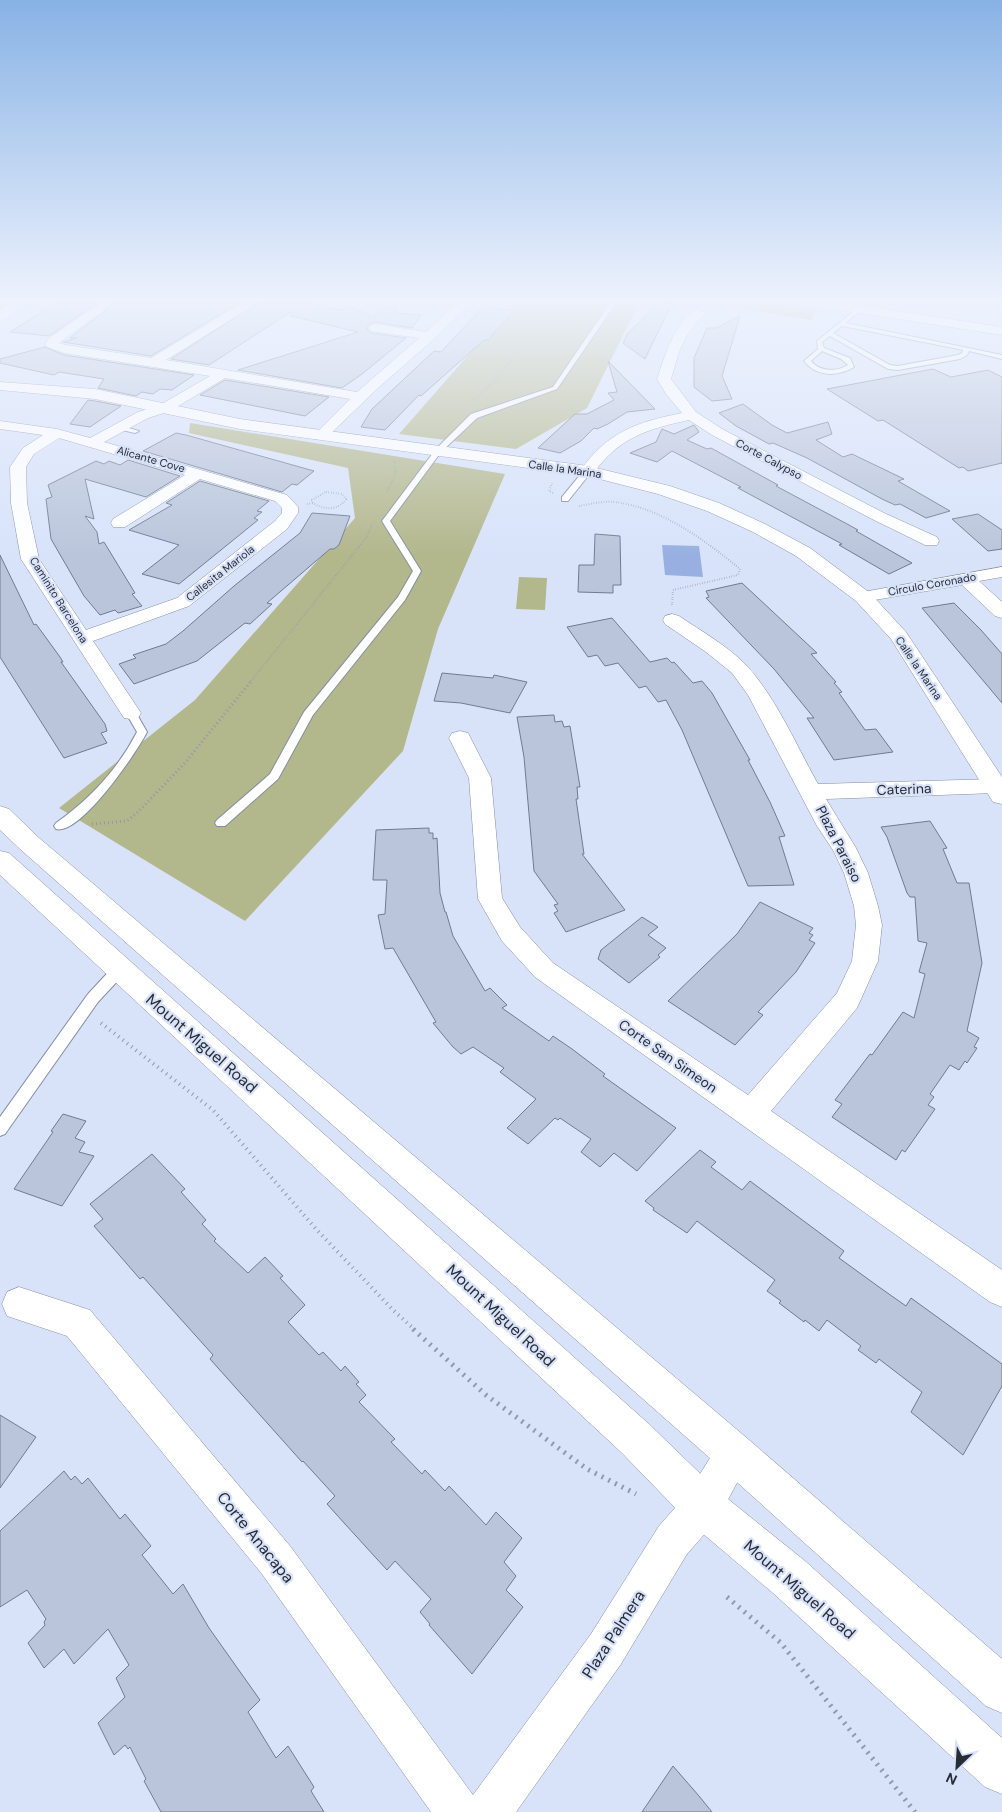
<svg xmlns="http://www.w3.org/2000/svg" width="1002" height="1812" viewBox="0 0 1002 1812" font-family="'DM Sans',sans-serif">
<rect width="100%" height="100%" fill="#d8e3fa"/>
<g fill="#b3b78c">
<path d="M514,303H639L587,408L516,449L399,434Z"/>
<path d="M706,303H776L816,309L811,320Z"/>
<path d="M190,423L505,474L438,629L403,751L245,921L59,808L195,700L355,518L348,468L189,433Z"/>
<path d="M519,577L547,578L545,610L516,609Z"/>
</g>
<path fill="#98b0e1" d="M662,545L699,546L703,577L665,575Z"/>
<g fill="#bac5db" stroke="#717b90">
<path d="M56,303H97L49,336L10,332Z"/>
<path d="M115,303H239L151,356L63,342L77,338H70Z"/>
<path d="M258,303H304L340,310L350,307L375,317L378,307L397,308L395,313L421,315L412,328L375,322L369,324L367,329L371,333L406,338L362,374L342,388L238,370L358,332L291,316L292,311L209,365L171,359Z"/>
<path d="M659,303H672L645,359L623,343L628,333Z"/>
<path d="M484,306L513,311L488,340H484L421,396L419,395L385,430L361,427L372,409L434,351L441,352Z"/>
<path d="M740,316L722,376L732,399L712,401L694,387V358L707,328H716Z"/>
<path d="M45,347L64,355L194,375L172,390L160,389L153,394L142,392L136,396L98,388L104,379L59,372L54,375L0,363V359Z"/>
<path d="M608,361L655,409L627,412L608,424L597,429L594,428L581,441L560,453L538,448L575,414H587L614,400L608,393L617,392Z"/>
<path d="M933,369L951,377L988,370L1002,377V463L968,471L963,467L959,468L883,420L878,421L827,389Z"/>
<path d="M225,380L329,397L305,416L200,395Z"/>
<path d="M88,400L95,401L121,406L90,427L70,424Z"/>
<path d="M743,404L772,425L787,433L828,422L832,434L816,440L843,457L852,454L904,479L898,481L950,511L926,518L900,504L895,505L882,499L807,458L773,443L769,444L736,426L719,413Z"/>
<path d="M694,425L699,432L687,440L707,449L711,448L778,485L776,486L849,525L858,530L856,531L912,563L889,574L839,545L842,544L738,488L741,487L672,451L657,462L630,453L656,442L662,429L674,434Z"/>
<path d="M176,433L186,435L314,471L297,485L292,484L282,492L143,451Z"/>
<path d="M128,460L180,476L146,497L85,479L94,519L85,516L97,532L99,544L104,542L135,593L132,594L142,606L122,612L118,613L115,610L100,615L84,596L51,539L46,499L52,497L48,485L96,461L104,464L109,461L120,465Z"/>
<path d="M200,481L269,501L257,511L262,512L254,518L258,520L179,584L142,574L179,545L129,530L172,505L166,503Z"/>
<path d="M312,513L350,516L339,545L334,549H330L267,603L272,604L250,624L245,623L197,661L134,684L119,664L136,658L133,655L166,644L183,631L234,586L300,533Z"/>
<path d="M978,514L1002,530V549L988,551L952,519Z"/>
<path d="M595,534L620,536L621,585H613V593L578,592L579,565H594Z"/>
<path d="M0,555L34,625L36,624L60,657L63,662H61L105,724L107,731L101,733L107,743L64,758L0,657Z"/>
<path d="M742,583L817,653L811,654L836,682L834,683L842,692L839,693L865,730L876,729L893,752L834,760L807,718H814L774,669L706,598L709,597L706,591Z"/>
<path d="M954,603L981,630L1002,654V703L922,608Z"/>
<path d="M612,618L650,662L667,658L672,663L674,662L693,683L702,681L712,693L750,760H748L770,802L785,836L779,837L794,885L748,886L682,730L666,700L658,702L646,686L639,688L618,663L605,666L597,655L588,657L567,627Z"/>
<path d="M442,673L493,678L494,675L527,682L510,713L461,703L434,701Z"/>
<path d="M554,715L555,722L562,721L564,727L570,726L580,787H577L578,799H576L584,854H582L625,910L566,932L554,913L558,911L554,905L558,904L534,871L524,757L517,717Z"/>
<path d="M930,821L947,848L943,849L957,883H969L982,963L967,1031L979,1038L974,1047L977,1048L967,1063L965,1061L959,1070L950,1065L930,1094L934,1097L928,1105L935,1109L905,1152L902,1150L896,1160L832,1117L842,1104L835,1100L870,1054L872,1055L903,1012L914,1018L925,974L919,972L927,943L918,941L915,897H910L907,893L887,837L881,827Z"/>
<path d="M429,828V833H433V839L437,838L440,893L445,912H446L453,936L485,991L490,988L507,1005L502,1008L549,1041L553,1036L572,1049L605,1074L603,1076L676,1128L637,1171L614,1153L600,1167L581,1152L591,1139L560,1118L558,1120L555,1118L528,1144L507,1128L536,1099L500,1072L504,1068L473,1047L461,1054L453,1047L433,1023L436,1022L393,948L385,949L378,915L385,914L387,880H373L376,830Z"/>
<path d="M760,902L813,928L809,933L813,935L809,940L815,943L796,972L758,1012L763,1015L735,1045L668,1001L737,934Z"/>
<path d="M642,917L658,927L648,935L666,948L658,955L660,957L629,983L598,959L601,950Z"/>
<path d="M63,1114L86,1121L75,1138L85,1142L79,1152L94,1156L62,1206L14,1189L53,1132L51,1131Z"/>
<path d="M700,1150L716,1162L711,1167L742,1190L750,1181L844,1251L839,1258L879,1287L906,1306L911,1298L1002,1364V1386L963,1455L911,1412L922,1392L879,1359L876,1363L858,1350L861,1346L827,1320L819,1331L805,1320L804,1322L779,1303L781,1301L767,1291L775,1280L697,1221L687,1233L653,1210L654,1208L645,1201Z"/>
<path d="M152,1154L185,1189L181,1192L206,1220L202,1224L216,1239L214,1241L248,1273L265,1257L283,1276L280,1278L305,1305L288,1322L319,1355L323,1352L341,1371L345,1366L359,1382L356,1384L366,1395L359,1402L395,1439L391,1442L422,1474L425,1470L445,1491L449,1486L486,1525L496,1512L522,1538L504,1562L516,1576L506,1590L523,1607L472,1674L429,1625L430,1624L420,1612L431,1599L395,1561L387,1570L345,1524L327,1504L335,1496L303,1461L302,1462L210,1359L213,1355L143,1277L140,1279L94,1226L103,1219L90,1204Z"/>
<path d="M0,1415L36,1437L0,1488Z"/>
<path d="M64,1471L71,1480L75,1476L82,1484L88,1478L120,1519L125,1514L151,1546L142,1555L173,1594L183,1584L209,1628L260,1700L248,1712L276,1758L288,1746L314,1787L311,1791L324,1812H161L144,1781L146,1779L130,1747L128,1749L125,1745L114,1755L98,1723L125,1697L116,1678L129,1665L108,1629L74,1664L64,1649L44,1668L28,1643L45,1625L44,1622L46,1619L27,1590L0,1607V1531Z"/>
<path d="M673,1766L699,1796L712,1812H642Z"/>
</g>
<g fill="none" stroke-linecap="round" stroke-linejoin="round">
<defs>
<g id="lane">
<path d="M610,303H616L557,389L477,418L441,452L390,521L421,571L405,600L313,715L278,779L225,826H217L215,823L217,820L270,774L304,712L398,597L413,571L382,521L436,449L471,414L553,387Z"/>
<path d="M860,306L862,309L846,323L1002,355V359L969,351L967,355L960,359L898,370L888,369L830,336L822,342L824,348L850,358L854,367C838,377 816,377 804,361L818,349L817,341ZM842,326L954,348L963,350L962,353L958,355L898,366L890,365L833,333ZM822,351L841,359L848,365C837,372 820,372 811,361Z"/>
<path d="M118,425L139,431L135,433L118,429Z"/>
<path d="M585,469L592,471L568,501H562V497Z"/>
<path d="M131,710L135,711L147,732C137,752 80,836 56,829L54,826L56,823C90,799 118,769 137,732L126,713Z"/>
<path d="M119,965L124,966L126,970L124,974L98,1002L5,1134L0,1136V1117L88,994L114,966Z"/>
</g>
<g id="street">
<path d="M100,303H113L59,343L66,345L151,358L242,303H256L254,305L166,360L357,392L419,338L371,331L369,328L371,325L375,324L426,332L458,303H470L434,339L378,388L325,439H315L313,436L350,399L225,378L170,411L148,418L104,442L287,495L298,507V513L287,529L189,606L93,641L141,713L138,718L131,719L124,718L21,559L11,503L10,467L23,448L43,435L0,429V421L57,429L90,438L138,412L160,405L210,376L64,353L47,347L45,344L49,338ZM59,438L185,475L113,519L111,523L113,527H125L200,479L275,501L282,508V513L275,521L177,598L86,630L39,559L27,503L26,467L34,454Z"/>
<path d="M699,309L705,313L687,335L679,352L671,379L696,412L722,429L884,513L937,537L939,541L937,545H925L872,519L712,435L689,420C647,429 618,438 593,474H583L580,471C607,432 637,422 682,413L666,394L657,379C663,360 677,315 699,309Z"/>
<path d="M1002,567V577L979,581L1002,602V618L995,616L962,585L863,602L857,601L854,597L857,593L863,592Z"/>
<path d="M672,614L679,616C701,631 728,646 747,666C777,699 796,745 818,784L996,779L1002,780V792L996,793L826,799L856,848L868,873L878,906L882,925L878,961L857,1008L771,1111L1002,1270V1307L990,1302L535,977L502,941L478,899L469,778L449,738L452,733L460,731L468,733L491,778L502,898L520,927L553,963L748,1095L837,993L852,961L856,925L854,906L844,873L833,850L817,826L748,695L732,673L706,652L665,624L663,620L665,616Z"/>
<path d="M19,1287L90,1310L290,1546L473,1795L591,1634L659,1526L689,1492L721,1440L734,1434L747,1440L753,1453L717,1520L687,1554L621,1664L516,1812H431L262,1574L67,1336L7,1316L2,1304L7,1292Z"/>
</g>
<g id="secondary">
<path d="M11,303H25L5,319L0,320V310Z"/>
<path d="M815,303H843L1002,327V335L821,307Z"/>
<path d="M0,382L95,389L240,419L588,466L670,486L719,503L765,524L810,548L870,593L906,632L1002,777V804L993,802L891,639L856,601L796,556L753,532L707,511L658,494L588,476L240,429L95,399L0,390Z"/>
<path d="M0,806L9,809L38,837L748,1439L1002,1659V1713L986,1706L720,1467L20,849L0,830Z"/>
<path d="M0,851L9,853L650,1425L718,1491L805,1561L1002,1738V1794L985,1787L773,1593L688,1521L622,1453L0,875Z"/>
</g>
</defs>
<use href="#lane" stroke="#848ea3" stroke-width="2"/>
<use href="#street" stroke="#848ea3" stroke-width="1"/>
<use href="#secondary" stroke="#848ea3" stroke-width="1"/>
<g stroke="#9199ab" stroke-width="2" stroke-dasharray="0.5 2" stroke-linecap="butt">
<path d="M776,303L805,307"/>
<path d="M473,400L493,383L557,303"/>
<path d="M552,483L549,491L553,493"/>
<path d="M326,492L342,494L346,499C338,511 324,510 313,503L312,500Z"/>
<path d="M387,492L396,473L394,460"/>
<path d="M307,504L313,503"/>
<path d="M579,506C590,504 602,501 614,502C660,507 705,540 740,569L738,575L673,590L672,605"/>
<path d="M251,681L366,538L372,525"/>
</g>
<path stroke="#9199ab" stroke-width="3" stroke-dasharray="1 3" stroke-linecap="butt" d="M92,824L127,821L138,812L184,764L252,680"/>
<path stroke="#9199ab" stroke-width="4" stroke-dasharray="1 4.5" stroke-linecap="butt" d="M101,1023L213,1110L316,1229L393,1310L415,1330"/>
<g stroke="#9199ab" stroke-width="5" stroke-dasharray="2 5.5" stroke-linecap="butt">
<path d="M413,1329L486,1395L587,1469L636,1494"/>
<path d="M727,1597L781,1643L915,1812"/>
</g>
<use href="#lane" fill="#fff" fill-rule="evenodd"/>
<use href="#street" fill="#fff" fill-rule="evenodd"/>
<use href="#secondary" fill="#fff" fill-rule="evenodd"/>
</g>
<linearGradient id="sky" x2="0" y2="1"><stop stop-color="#88b2e5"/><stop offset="0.54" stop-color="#edf2fd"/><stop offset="1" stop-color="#edf2fd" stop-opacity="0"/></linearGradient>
<rect width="1002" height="556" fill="url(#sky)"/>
<g text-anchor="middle" stroke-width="4.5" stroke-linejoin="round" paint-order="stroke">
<g font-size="11" fill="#282c35" stroke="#d8e3fa">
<text transform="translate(151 459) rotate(16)" y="4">Alicante Cove</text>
<text transform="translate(769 459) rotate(28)" y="4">Corte Calypso</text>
<text transform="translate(565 469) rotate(8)" y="4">Calle la Marina</text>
<text transform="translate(220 573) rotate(-38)" y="4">Callesita Mariola</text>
<text transform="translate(932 584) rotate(-10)" y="4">Circulo Coronado</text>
<text transform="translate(59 600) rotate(58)" y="4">Caminito Barcelona</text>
<text transform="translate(919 668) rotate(56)" y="4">Calle la Marina</text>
</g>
<g font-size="14" fill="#282c35" stroke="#d8e3fa">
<text transform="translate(904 789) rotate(-2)" y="5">Caterina</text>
<text transform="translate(839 844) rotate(63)" y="5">Plaza Paraiso</text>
<text transform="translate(668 1056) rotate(35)" y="5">Corte San Simeon</text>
</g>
<g font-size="16" fill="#282c35" stroke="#d8e3fa">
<text transform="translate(202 1043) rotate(41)" y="6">Mount Miguel Road</text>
<text transform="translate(501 1315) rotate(43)" y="6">Mount Miguel Road</text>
<text transform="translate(256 1537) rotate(51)" y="6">Corte Anacapa</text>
<text transform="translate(800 1589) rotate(41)" y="6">Mount Miguel Road</text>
<text transform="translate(613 1634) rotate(-57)" y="6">Plaza Palmera</text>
</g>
</g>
<g transform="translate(957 1767) rotate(205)" stroke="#d8e3fa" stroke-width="4" paint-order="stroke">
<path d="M0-4L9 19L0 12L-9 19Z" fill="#282c35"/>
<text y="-8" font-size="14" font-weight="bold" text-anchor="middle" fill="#282c35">N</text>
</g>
</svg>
